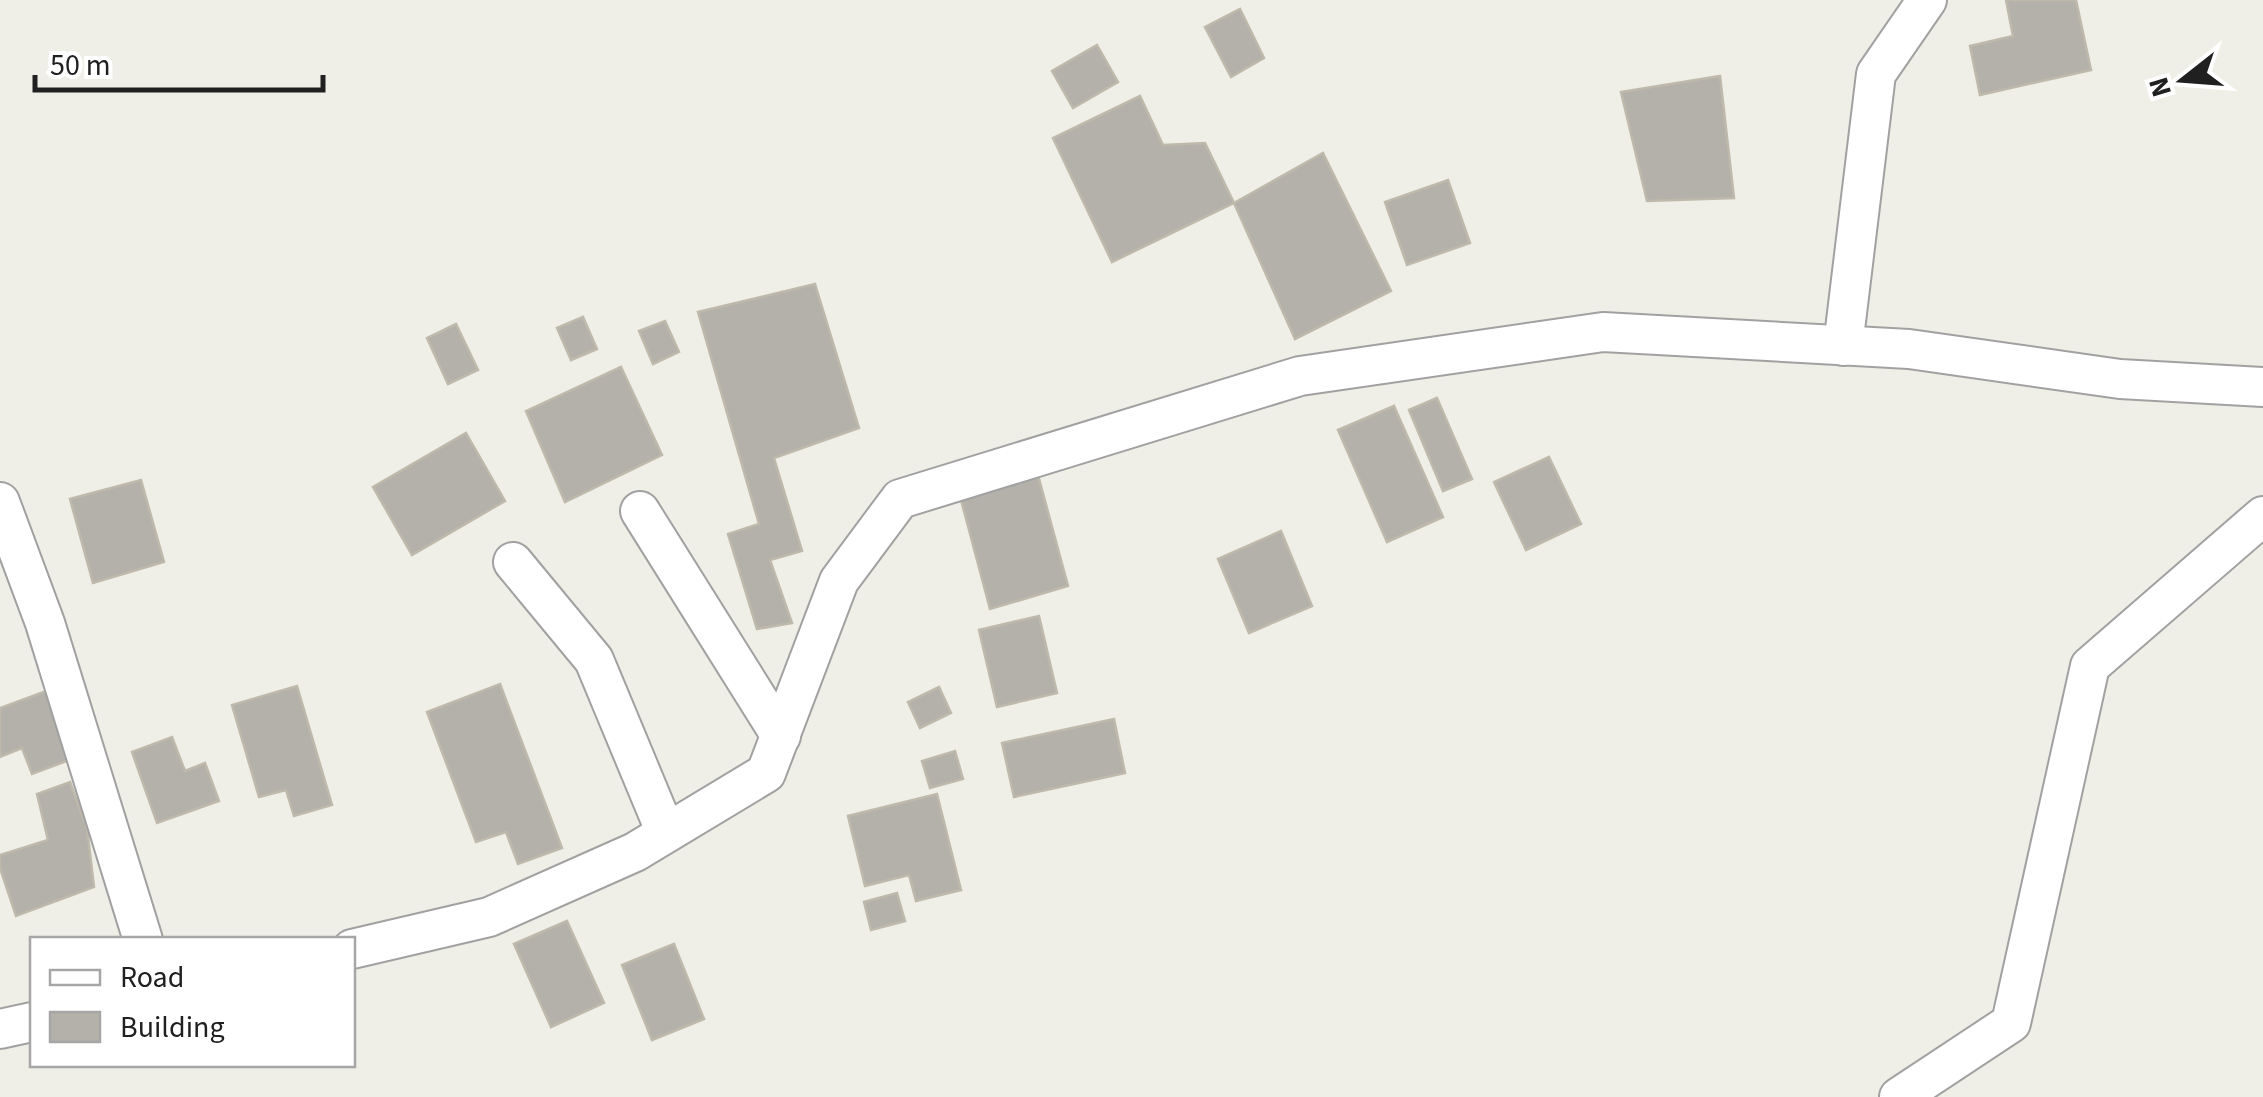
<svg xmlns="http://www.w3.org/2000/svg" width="2263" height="1097" viewBox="0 0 2263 1097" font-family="'Source Sans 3',sans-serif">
<rect width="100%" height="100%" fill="#efefe7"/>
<g fill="#b4b1aa" stroke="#bfb9ab" stroke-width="2.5">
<path d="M2006,0H2076L2091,70L1980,95L1970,46L2013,36Z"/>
<path d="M1240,9L1264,58L1231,77L1205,27Z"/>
<path d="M1097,45L1118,82L1073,108L1052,71Z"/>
<path d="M1720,76L1734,198L1647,201L1621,92Z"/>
<path d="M1140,96L1163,145L1205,143L1234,203L1112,262L1053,138Z"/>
<path d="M1323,153L1391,291L1295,339L1234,203Z"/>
<path d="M1448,180L1470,243L1407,265L1385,202Z"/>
<path d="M815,284L859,428L774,458L802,551L770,560L792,623L757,629L728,534L759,524L698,312Z"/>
<path d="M583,317L597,349L571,360L557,328Z"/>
<path d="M665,321L679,352L653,364L639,331Z"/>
<path d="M456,324L478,370L448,384L427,338Z"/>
<path d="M621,367L662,455L565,502L526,411Z"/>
<path d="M1437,398L1472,479L1443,491L1409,410Z"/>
<path d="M1394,406L1443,517L1387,542L1338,430Z"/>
<path d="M466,433L505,501L412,555L373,487Z"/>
<path d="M1549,457L1581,524L1526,550L1494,482Z"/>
<path d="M1038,475L1068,586L990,609L960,496Z"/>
<path d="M141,480L164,562L93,583L70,499Z"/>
<path d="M1281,531L1312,606L1249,633L1218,559Z"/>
<path d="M1039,616L1057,693L997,707L979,630Z"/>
<path d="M500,684L562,848L518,864L506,832L476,842L427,712Z"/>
<path d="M297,686L332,805L294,816L286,790L259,797L232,705Z"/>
<path d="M939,687L951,713L920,728L908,702Z"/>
<path d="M46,691L72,759L32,774L22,748L0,757V708Z"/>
<path d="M1114,719L1125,773L1014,797L1002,743Z"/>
<path d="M172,737L185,771L205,763L219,801L157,823L132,752Z"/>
<path d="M955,751L963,779L930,788L922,761Z"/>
<path d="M70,782L87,828L94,887L16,916L0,868V855L48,840L37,794Z"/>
<path d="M937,794L961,890L916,901L909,875L865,886L848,816Z"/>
<path d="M897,893L905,921L871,930L864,902Z"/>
<path d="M567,921L604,1003L551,1027L514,944Z"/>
<path d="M674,944L704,1019L652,1040L622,965Z"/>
</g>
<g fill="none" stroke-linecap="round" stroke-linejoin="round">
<defs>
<g id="street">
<path d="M1843,346L1876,74L1927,0"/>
<path d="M0,502L45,623L143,940"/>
<path d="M640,511L781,736"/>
<path d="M513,562L594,660L666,833"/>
<path d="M352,949L489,917L635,852L766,773L839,581L900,499L1300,376L1603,332L1909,349L2120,379L2263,387"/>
<path d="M0,1029L32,1022"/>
<path d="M1899,1097L2011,1023L2090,666L2263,516"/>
</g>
</defs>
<use href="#street" stroke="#a1a1a1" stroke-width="42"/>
<use href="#street" stroke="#fff" stroke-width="38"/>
</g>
<rect x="30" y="937" width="325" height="130" fill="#ffffff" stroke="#a6a6a6" stroke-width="2.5"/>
<rect x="50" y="970" width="50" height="15" fill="#ffffff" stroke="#a6a6a6" stroke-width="2.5"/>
<text x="120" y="987" font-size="30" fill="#202020">Road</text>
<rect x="50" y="1012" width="50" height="30" fill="#b4b1aa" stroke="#a6a6a6" stroke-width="2.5"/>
<text x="120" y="1037" font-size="30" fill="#202020">Building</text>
<g transform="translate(2183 80) rotate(253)" stroke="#ffffff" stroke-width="8" paint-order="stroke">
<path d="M0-8L18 38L0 25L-18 38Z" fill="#202020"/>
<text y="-15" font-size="28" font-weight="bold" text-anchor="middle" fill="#202020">N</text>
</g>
<path d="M35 75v15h288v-15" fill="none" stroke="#202020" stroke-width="5"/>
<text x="50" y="75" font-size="30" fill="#202020" stroke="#ffffff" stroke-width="8" paint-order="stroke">50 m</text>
</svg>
